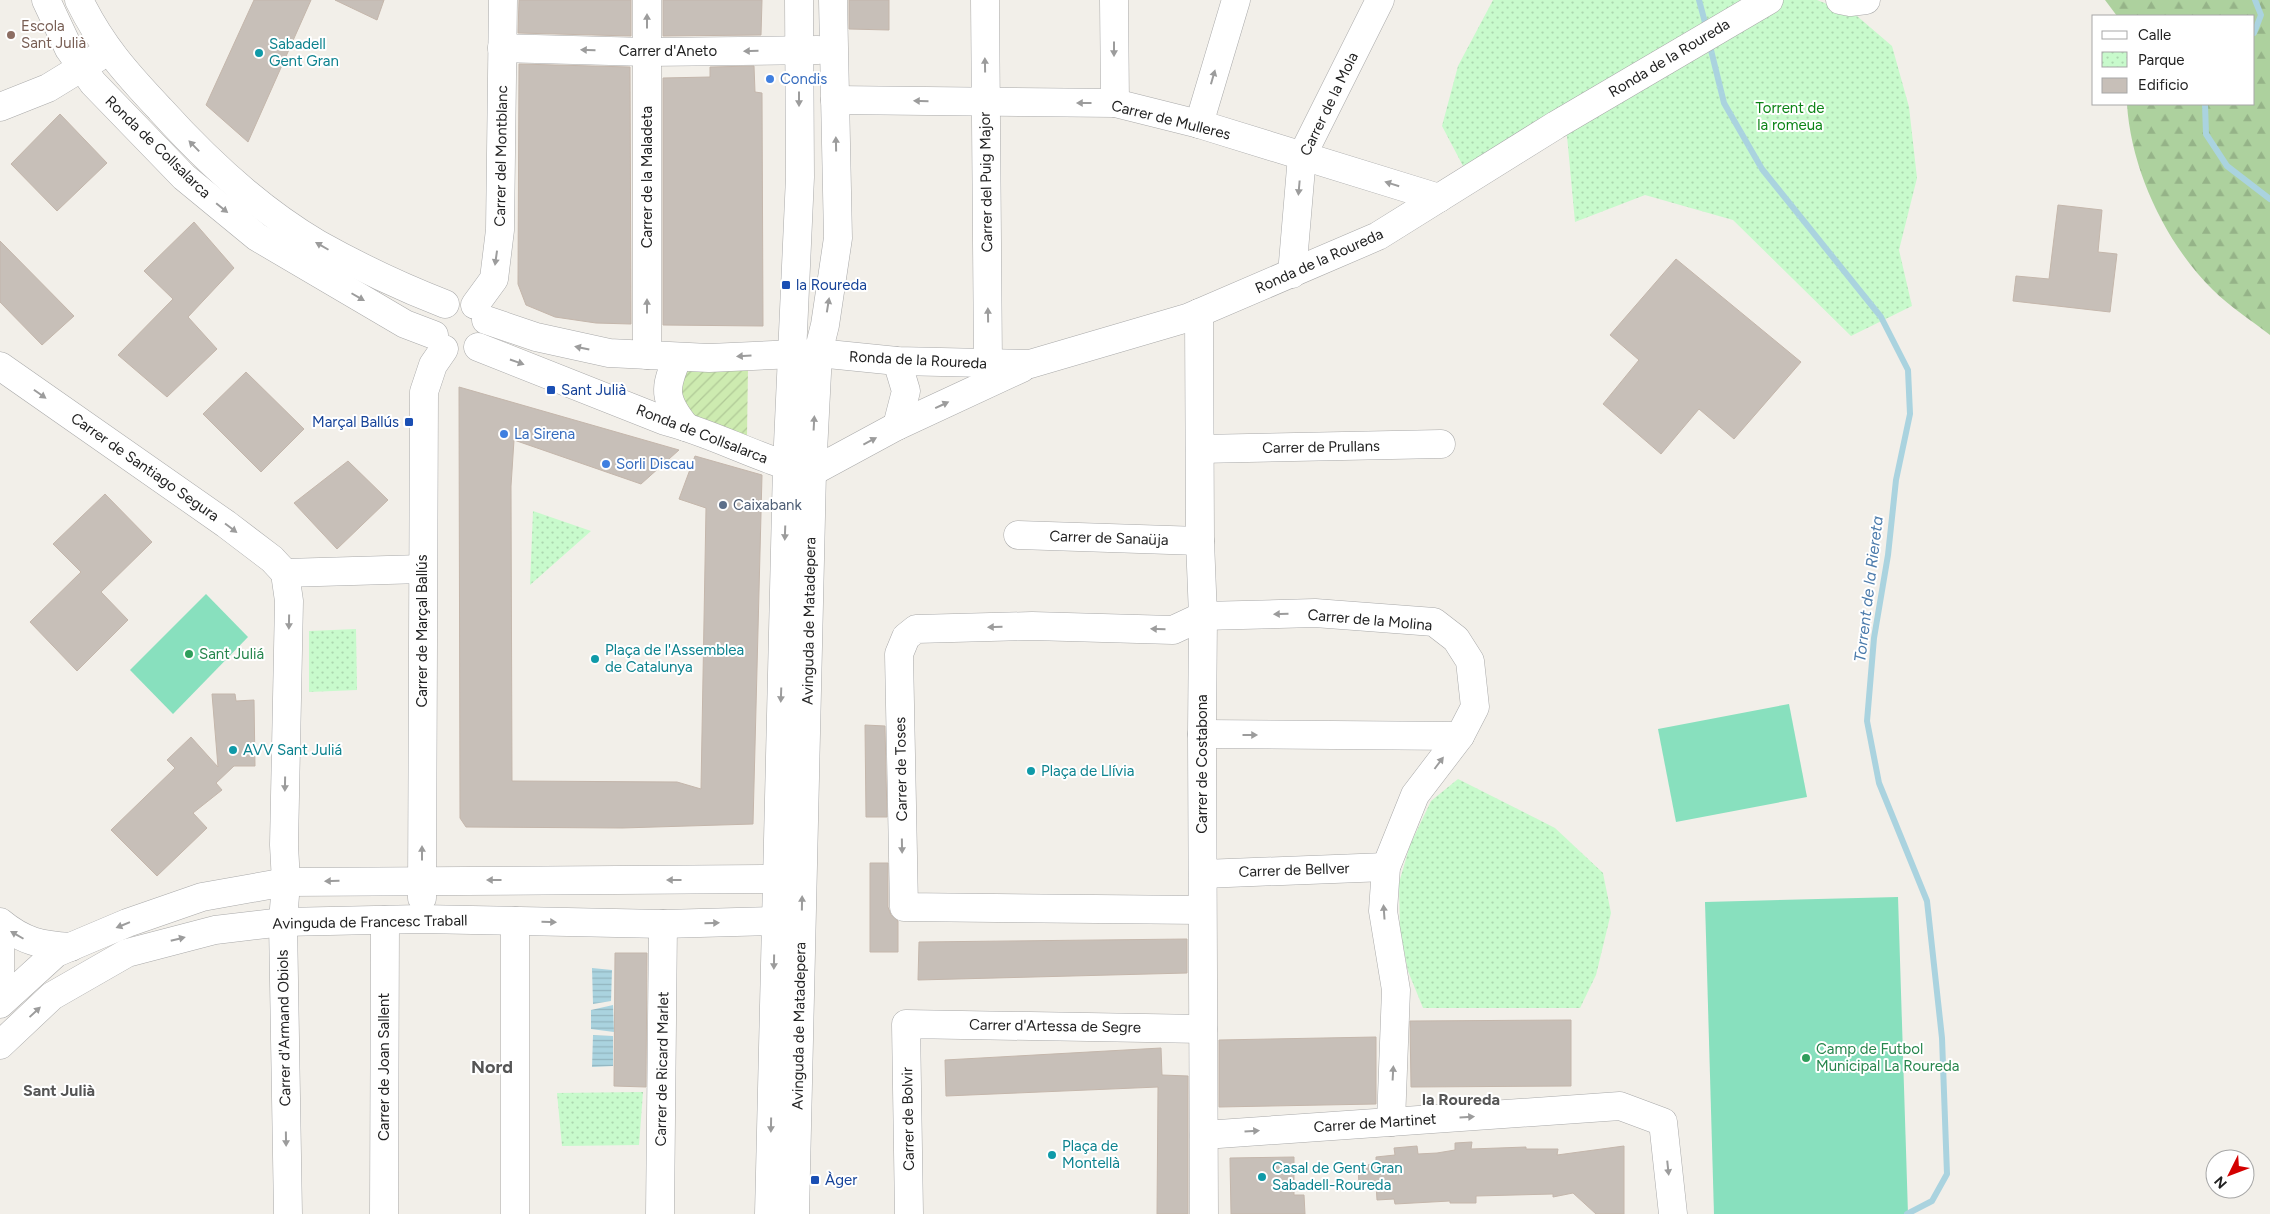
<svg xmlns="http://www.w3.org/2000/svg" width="2270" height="1214" viewBox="0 0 2270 1214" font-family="Figtree,sans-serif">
<defs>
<pattern id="forest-firs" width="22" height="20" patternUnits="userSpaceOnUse" patternTransform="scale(1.25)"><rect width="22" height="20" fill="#add19e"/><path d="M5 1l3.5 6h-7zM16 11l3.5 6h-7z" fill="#95b388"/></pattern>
<pattern id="park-dots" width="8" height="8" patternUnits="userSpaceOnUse" patternTransform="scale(1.25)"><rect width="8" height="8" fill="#c8facc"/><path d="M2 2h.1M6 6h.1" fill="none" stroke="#acd6af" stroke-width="1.8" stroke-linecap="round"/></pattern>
<pattern id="garden-furrows" width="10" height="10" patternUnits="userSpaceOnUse" patternTransform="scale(1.25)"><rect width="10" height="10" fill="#cdebb0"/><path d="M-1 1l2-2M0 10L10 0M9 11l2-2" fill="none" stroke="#b0c997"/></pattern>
<pattern id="water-rules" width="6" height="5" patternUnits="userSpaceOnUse" patternTransform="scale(1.25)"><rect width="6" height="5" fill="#aad3df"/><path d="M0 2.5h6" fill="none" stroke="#92b5bf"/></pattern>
</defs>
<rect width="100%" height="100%" fill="#f2efe9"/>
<path fill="url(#forest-firs)" d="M2105,0H2270V335C2251,320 2230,307 2213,290C2166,244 2131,170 2127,104H2254V16H2117Z"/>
<g fill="url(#park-dots)">
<path d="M1493,0H1817L1857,16L1892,46L1909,107L1917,178L1899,250L1912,306L1851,336L1733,220L1645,195L1575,222L1567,136L1556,112L1463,166L1442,126L1458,66Z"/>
<path d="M533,511L591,531L530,585Z"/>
<path d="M356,629L357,690L309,692V631Z"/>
<path d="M1458,779L1555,828L1603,873L1611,913L1596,975L1580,1008H1423L1408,971L1400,931L1399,883L1410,845L1431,801Z"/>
<path d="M643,1092L639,1145L562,1146L557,1093Z"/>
</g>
<path fill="url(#garden-furrows)" d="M748,367L747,436L691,415L677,390L682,376L693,368Z"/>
<g fill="#88e0be">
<path d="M206,594L248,637L173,714L130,670Z"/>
<path d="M1789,704L1807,797L1676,822L1658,729Z"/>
<path d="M1898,897L1908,1214H1714L1705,902Z"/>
</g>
<g fill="url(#water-rules)">
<path d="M592,968L612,970L611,1001L593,1004Z"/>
<path d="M613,1005L614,1032L591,1029V1010Z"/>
<path d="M593,1035L613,1036V1066L592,1067Z"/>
</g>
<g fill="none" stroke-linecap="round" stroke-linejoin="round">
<g stroke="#aad3df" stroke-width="6">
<path d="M1699,0L1707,30"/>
<path d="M2254,33L2261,15L2255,0"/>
<path d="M1709,42L1724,103L1762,169L1881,317L1908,370L1910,414L1896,480L1888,555L1874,638L1867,721L1879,783L1927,901L1942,1038L1947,1174L1932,1201L1907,1214"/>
<path d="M2205,104L2206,134L2227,166L2270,199"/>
</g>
</g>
<g fill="#c7bfb8" stroke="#c4b6ab">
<path d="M254,0H311L248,142L206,105Z"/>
<path d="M335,0H384L377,20Z"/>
<path d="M519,0H631V36L518,33Z"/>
<path d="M663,0H762L761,35L663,36Z"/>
<path d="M849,0H889V30L849,29Z"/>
<path d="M519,64L630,67L631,324L596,323L555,317L526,305L518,284Z"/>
<path d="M754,66L755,92L762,93L763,326L663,325V78L710,77V67Z"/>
<path d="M60,114L107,163L57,211L11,164Z"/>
<path d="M2058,205L2102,210L2098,252L2117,254L2110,312L2013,301L2016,276L2049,279Z"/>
<path d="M194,222L234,268L188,317L217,349L167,397L118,355L173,299L144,271Z"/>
<path d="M0,241L74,316L42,345L0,302Z"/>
<path d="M1676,259L1801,362L1734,439L1699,409L1661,454L1603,404L1639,360L1610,335Z"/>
<path d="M246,372L304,429L261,472L203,414Z"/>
<path d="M459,387L679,450L641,484L514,440L511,486L512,781L677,782L701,789L706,508L679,499L695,456L762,475L753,824L622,828L466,827L460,818Z"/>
<path d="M348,461L388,500L337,549L294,503Z"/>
<path d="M105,494L152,542L101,592L128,620L77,671L30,622L81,572L53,544Z"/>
<path d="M212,694H235L236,701L254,700L255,766H234L216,783L222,790L193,813L207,828L157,876L111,830L175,768L167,760L191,737L218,767Z"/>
<path d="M865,725L885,726L887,817H866Z"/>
<path d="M870,863H888V907L891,915L898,921V952H870Z"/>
<path d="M1187,939V973L918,980L919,942Z"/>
<path d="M615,953H647L646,1087L614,1086Z"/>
<path d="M1571,1020V1086L1411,1087L1410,1021Z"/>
<path d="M1376,1037V1104L1219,1107V1040Z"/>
<path d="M1161,1048L1162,1075L1188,1076V1214H1157L1158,1087L946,1096L945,1060Z"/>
<path d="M1472,1142L1471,1149L1526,1147V1149H1558L1557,1155L1624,1146V1214H1596L1573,1193L1553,1197V1194L1476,1196V1203H1450V1201L1395,1204L1394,1199L1377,1200L1376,1184L1359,1185L1358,1166L1376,1164V1157L1395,1155L1394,1148L1417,1146L1418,1154L1437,1153L1455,1150V1143Z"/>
<path d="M1294,1157V1195H1304L1305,1214H1231L1230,1158Z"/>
</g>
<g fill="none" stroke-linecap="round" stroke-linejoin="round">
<defs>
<g id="minor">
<path d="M46,0L69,49L93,83L184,177L257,237L405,324L434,335"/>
<path d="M79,0C101,45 126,73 160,109C206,160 258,209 318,244C359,267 401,287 445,304"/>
<path d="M647,0V355"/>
<path d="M985,0L988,363"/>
<path d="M1114,0L1115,103"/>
<path d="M1840,0L1850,2L1866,0"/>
<path d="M502,48L647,52L818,50"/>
<path d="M835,100L1115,103L1199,124L1439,198"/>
<path d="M0,107L48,88L97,58"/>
<path d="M1199,124L1236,0"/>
<path d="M1292,274L1302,156L1380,0"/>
<path d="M475,305L494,279L500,230L503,0"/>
<path d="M1199,313L1200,541L1203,616L1202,734L1204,1214"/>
<path d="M486,320L536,337L609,353L709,358L818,353L897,361L1030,364L1187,318L1378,236L1556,125L1769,0"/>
<path d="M478,347L665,421C716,434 761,461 812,472L897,426L1022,368"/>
<path d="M678,357C664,388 663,399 686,427"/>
<path d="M897,361L906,391L897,426"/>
<path d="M0,366L226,524L272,559L285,573"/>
<path d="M1200,449L1441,444"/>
<path d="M1018,535L1200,541"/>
<path d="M285,573L289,601L284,845L286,882L283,922L288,1214"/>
<path d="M285,573L422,569"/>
<path d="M1202,734L1460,736"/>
<path d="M1203,874L1386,867"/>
<path d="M422,898L424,392L433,365L444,349"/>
<path d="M1202,910L904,907L899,654L906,637L916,629L1032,626L1173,630L1203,616L1315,613L1434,622L1456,639L1470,661L1475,707L1460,736L1415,795L1386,867L1383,911L1396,990L1391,1122"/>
<path d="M515,921V1214"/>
<path d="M0,922C24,942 41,945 71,947"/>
<path d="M0,945V975"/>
<path d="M0,1004L56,953L127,923L202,897L286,882L776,879"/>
<path d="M0,1045L52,996L127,953L215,930L283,922L421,919L663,924L775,921"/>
<path d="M1204,1135L1620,1106L1663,1122L1673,1214"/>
<path d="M384,1214L385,920"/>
<path d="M660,1214L663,924"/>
<path d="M769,1214L787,466L800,177L799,0"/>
<path d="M795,1214L812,472L818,353L825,325L838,238L833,0"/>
<path d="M909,1214L906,1024L1203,1029"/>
</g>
</defs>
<use href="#minor" stroke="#a9a9a9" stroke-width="29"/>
<use href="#minor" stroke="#fff" stroke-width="28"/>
</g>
<defs><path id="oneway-solid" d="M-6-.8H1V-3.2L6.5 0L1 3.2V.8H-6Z" transform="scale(1.25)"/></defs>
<g fill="#9c9c9c">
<use href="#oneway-solid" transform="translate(647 21) rotate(-90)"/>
<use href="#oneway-solid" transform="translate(1114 49) rotate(90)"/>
<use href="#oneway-solid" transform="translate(588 50) rotate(-178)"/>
<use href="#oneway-solid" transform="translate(751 51) rotate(179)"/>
<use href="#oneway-solid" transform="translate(985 65) rotate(-91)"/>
<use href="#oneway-solid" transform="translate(1213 77) rotate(-74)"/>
<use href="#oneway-solid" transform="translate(799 99) rotate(90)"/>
<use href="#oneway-solid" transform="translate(921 101) rotate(-179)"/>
<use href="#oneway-solid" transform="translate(1084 103) rotate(-180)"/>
<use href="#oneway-solid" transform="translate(836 144) rotate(-91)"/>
<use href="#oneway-solid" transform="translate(194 146) rotate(-134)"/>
<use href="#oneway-solid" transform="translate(1392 184) rotate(-163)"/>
<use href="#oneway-solid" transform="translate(1299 188) rotate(95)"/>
<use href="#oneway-solid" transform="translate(222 208) rotate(39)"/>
<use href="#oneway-solid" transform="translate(322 246) rotate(-150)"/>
<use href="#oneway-solid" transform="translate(496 258) rotate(98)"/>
<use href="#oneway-solid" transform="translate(358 297) rotate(30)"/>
<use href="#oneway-solid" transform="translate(828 305) rotate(-81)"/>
<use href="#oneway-solid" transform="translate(647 306) rotate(-90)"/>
<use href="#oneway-solid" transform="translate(988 315) rotate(-91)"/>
<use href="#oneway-solid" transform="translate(582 348) rotate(-168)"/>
<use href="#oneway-solid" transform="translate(744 356) rotate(176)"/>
<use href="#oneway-solid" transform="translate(517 362) rotate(19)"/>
<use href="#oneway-solid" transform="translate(40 394) rotate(35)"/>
<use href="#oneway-solid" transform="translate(942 405) rotate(-25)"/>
<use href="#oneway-solid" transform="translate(814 423) rotate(-87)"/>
<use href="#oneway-solid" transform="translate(870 441) rotate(-28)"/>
<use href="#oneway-solid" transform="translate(231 528) rotate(37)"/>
<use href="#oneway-solid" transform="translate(785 533) rotate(92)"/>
<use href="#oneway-solid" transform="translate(1281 614) rotate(178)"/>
<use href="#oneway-solid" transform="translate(289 622) rotate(91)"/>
<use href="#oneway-solid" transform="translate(995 627) rotate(179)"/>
<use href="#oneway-solid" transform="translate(1158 629) rotate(-178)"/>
<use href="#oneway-solid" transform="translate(781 695) rotate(92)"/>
<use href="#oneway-solid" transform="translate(1250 735)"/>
<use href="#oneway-solid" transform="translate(1439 763) rotate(-53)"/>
<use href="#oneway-solid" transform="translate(285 784) rotate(91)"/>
<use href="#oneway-solid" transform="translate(902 846) rotate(89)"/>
<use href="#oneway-solid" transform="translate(422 853) rotate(-90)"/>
<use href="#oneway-solid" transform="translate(494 880) rotate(-180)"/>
<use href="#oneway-solid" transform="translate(674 880) rotate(-180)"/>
<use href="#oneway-solid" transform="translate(332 881) rotate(179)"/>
<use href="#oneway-solid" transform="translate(802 903) rotate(-89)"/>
<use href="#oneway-solid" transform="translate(1384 912) rotate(-94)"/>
<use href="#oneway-solid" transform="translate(549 922) rotate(1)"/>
<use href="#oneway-solid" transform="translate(712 923) rotate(-1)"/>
<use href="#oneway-solid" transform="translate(123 925) rotate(158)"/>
<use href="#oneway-solid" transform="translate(17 935) rotate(-150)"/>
<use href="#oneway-solid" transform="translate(178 939) rotate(-14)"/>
<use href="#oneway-solid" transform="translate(774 962) rotate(91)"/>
<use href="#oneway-solid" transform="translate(35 1012) rotate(-43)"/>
<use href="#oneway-solid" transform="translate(1393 1073) rotate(-87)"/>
<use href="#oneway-solid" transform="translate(1467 1117) rotate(-4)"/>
<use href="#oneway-solid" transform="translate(771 1125) rotate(91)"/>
<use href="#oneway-solid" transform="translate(1252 1131) rotate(-4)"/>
<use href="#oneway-solid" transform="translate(286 1139) rotate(89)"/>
<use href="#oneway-solid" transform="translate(1668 1168) rotate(84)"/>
</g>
<circle fill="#8d6e63" stroke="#fff" stroke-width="2" cx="11" cy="35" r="5"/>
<g fill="#0f9aa8" stroke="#fff" stroke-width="2">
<circle cx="259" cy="53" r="5"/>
<circle cx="595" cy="659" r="5"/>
<circle cx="233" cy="750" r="5"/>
<circle cx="1031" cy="771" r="5"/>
<circle cx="1052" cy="1155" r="5"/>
<circle cx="1262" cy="1177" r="5"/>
</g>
<g fill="#3f7fe0" stroke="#fff" stroke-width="2">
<circle cx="770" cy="79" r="5"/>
<circle cx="504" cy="434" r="5"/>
<circle cx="606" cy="464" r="5"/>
</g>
<g fill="#1a4fb4" stroke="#fff" stroke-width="2">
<rect x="781" y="280" width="10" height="10" rx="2.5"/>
<rect x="546" y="385" width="10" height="10" rx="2.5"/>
<rect x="404" y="417" width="10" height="10" rx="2.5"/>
<rect x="810" y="1175" width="10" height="10" rx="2.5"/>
</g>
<circle fill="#5c6f8a" stroke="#fff" stroke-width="2" cx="723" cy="505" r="5"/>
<g fill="#2e9e5b" stroke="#fff" stroke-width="2">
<circle cx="189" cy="654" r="5"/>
<circle cx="1806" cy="1058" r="5"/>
</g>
<g text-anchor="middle" stroke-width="4" stroke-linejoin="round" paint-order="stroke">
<g font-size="15" fill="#785e54" stroke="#fff" text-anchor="start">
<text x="21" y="31">Escola<tspan x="21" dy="17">Sant Julià</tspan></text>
</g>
<g font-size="15" fill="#0d838f" stroke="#fff" text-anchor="start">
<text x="269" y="49">Sabadell<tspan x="269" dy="17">Gent Gran</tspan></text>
<text x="605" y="655">Plaça de l'Assemblea<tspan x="605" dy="17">de Catalunya</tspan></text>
<text x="243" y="755">AVV Sant Juliá</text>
<text x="1041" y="776">Plaça de Llívia</text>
<text x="1062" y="1151">Plaça de<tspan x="1062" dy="17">Montellà</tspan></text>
<text x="1272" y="1173">Casal de Gent Gran<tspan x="1272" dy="17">Sabadell-Roureda</tspan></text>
</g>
<g font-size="15" fill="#222" stroke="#fff">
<text x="668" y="56">Carrer d'Aneto</text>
<text transform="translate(1669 58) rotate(-31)" y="5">Ronda de la Roureda</text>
<text transform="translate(1329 104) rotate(-64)" y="5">Carrer de la Mola</text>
<text transform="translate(1171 120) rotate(14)" y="5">Carrer de Mulleres</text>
<text transform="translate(158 147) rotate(44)" y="5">Ronda de Collsalarca</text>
<text transform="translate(501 156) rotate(-89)" y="5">Carrer del Montblanc</text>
<text transform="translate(647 177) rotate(-90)" y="5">Carrer de la Maladeta</text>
<text transform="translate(986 182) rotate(-91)" y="5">Carrer del Puig Major</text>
<text transform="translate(1319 261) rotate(-24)" y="5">Ronda de la Roureda</text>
<text transform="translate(918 360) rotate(3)" y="5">Ronda de la Roureda</text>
<text transform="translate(702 434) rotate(21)" y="5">Ronda de Collsalarca</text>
<text transform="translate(1321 447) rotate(-1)" y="5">Carrer de Prullans</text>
<text transform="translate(145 467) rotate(35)" y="5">Carrer de Santiago Segura</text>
<text transform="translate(1109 538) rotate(2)" y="5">Carrer de Sanaüja</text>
<text transform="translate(1370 620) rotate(5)" y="5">Carrer de la Molina</text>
<text transform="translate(809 621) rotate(-89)" y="5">Avinguda de Matadepera</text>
<text transform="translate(422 631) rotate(-90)" y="5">Carrer de Marçal Ballús</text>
<text transform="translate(1202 764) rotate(-90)" y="5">Carrer de Costabona</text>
<text transform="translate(901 769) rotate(-91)" y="5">Carrer de Toses</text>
<text transform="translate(1294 870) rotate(-2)" y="5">Carrer de Bellver</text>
<text transform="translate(370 922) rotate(-1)" y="5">Avinguda de Francesc Traball</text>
<text transform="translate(799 1026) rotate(-89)" y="5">Avinguda de Matadepera</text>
<text transform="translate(1055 1026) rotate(1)" y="5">Carrer d'Artessa de Segre</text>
<text transform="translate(284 1028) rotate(-91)" y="5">Carrer d'Armand Obiols</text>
<text transform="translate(384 1067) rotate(-90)" y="5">Carrer de Joan Sallent</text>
<text transform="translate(662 1069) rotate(-89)" y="5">Carrer de Ricard Marlet</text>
<text transform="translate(908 1119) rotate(-91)" y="5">Carrer de Bolvir</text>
<text transform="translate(1375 1123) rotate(-4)" y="5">Carrer de Martinet</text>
</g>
<g font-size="15" fill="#366cbe" stroke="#fff" text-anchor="start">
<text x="780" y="84">Condis</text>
<text x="514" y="439">La Sirena</text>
<text x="616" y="469">Sorli Discau</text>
</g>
<g font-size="15" fill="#0c8416" stroke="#fff">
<text x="1790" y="113">Torrent de<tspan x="1790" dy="17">la romeua</tspan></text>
</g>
<g font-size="15" fill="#164399" stroke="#fff" text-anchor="start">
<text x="796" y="290">la Roureda</text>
<text x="561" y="395">Sant Julià</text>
<text x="399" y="427" text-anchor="end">Marçal Ballús</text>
<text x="825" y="1185">Àger</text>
</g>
<g font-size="15" fill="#4e5e75" stroke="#fff" text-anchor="start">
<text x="733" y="510">Caixabank</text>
</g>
<g font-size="15" fill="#27864d" stroke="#fff" text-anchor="start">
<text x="199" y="659">Sant Juliá</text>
<text x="1816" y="1054">Camp de Futbol<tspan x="1816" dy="17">Municipal La Roureda</tspan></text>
</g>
<g font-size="16" font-style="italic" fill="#4a7aab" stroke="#fff">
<text transform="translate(1868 589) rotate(-83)" y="6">Torrent de la Riereta</text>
</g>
<g font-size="16" font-weight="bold" fill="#555" stroke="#fff">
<text x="59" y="1096">Sant Julià</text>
<text x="1461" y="1105">la Roureda</text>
</g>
<g font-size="18" font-weight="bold" fill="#555" stroke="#fff">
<text x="492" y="1073">Nord</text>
</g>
</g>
<rect x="2092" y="15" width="162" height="90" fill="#ffffff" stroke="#a7a7a7"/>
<rect x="2102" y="31" width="25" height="8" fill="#ffffff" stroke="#a7a7a7"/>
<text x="2138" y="40" font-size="15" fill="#222222">Calle</text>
<rect x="2102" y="52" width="25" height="15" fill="url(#park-dots)" stroke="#a7a7a7"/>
<text x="2138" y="65" font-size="15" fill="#222222">Parque</text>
<rect x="2102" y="78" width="25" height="15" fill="#c7bfb8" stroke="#a7a7a7"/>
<text x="2138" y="90" font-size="15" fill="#222222">Edificio</text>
<g transform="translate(2230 1174) rotate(228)"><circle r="24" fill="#ffffff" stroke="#a7a7a7"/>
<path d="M0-4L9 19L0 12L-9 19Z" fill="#d40000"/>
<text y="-8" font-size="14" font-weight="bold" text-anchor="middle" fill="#222222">N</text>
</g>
</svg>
